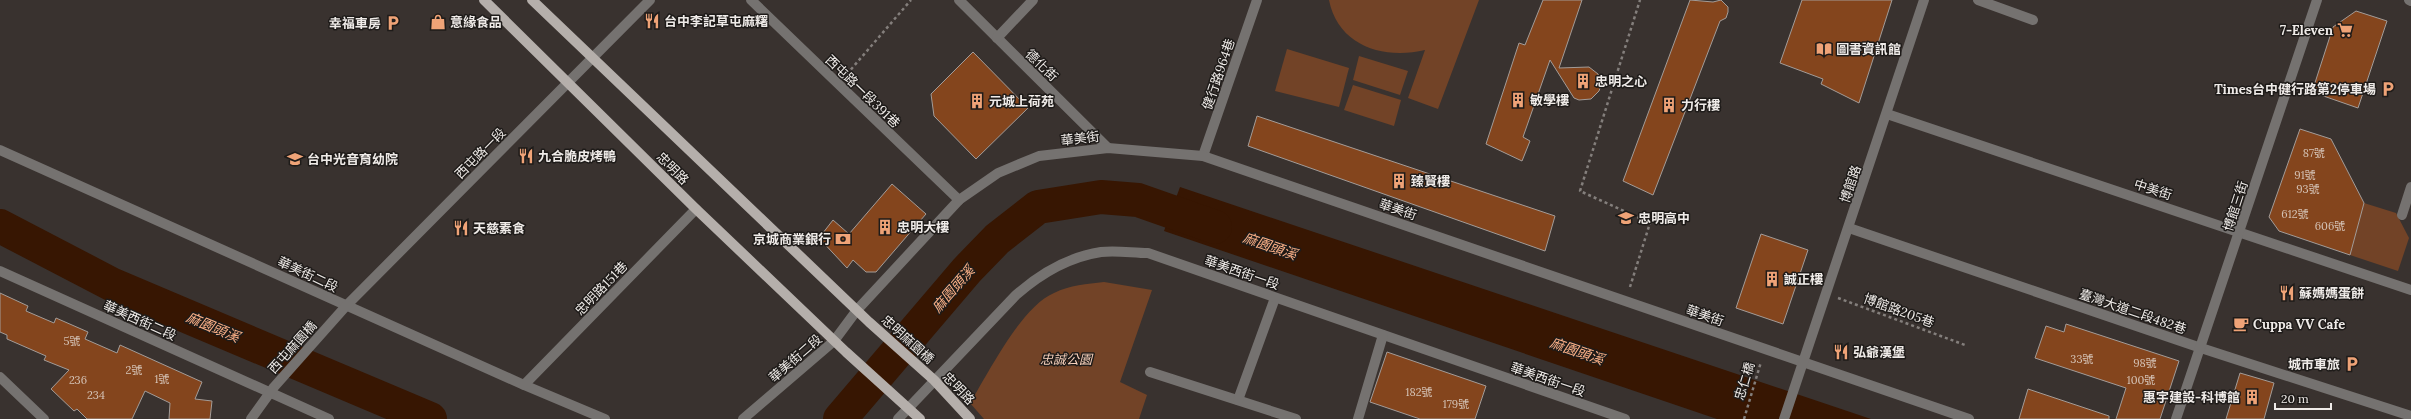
<svg xmlns="http://www.w3.org/2000/svg" width="2411" height="419" viewBox="0 0 2411 419" font-family="Lora,'Noto Sans TC',serif">
<rect width="100%" height="100%" fill="#39322f"/>
<g fill="#724327">
<path d="M1329,0H1479L1438,109L1408,98L1425,50C1384,60 1338,46 1329,0Z"/>
<path d="M1287,49L1349,68L1339,107L1275,91Z"/>
<path d="M1359,56L1408,71L1400,95L1353,80Z"/>
<path d="M1353,85L1401,100L1394,126L1344,110Z"/>
<path d="M2364,203L2396,213L2409,238L2398,271L2350,255Z"/>
<path d="M1104,282L1152,290L1120,382L1147,395L1139,419H984L970,403C989,372 1021,307 1054,293C1070,285 1087,284 1104,282Z"/>
</g>
<path fill="#371602" d="M1180,187L1871,419H1717L1164,231Z"/>
<g fill="none" stroke-linecap="round" stroke-linejoin="round">
<g stroke="#371602" stroke-width="34">
<path d="M0,226L113,285L430,419"/>
<path d="M840,419L967,270L997,239L1038,207L1101,197L1138,200L1215,227"/>
</g>
</g>
<g fill="#84451d" stroke="#a39c98">
<path d="M1543,0H1582L1559,68L1589,67L1598,74L1601,85L1599,91L1591,99L1579,100L1574,98L1550,60L1523,137L1530,141L1522,161L1486,144L1519,43L1525,45Z"/>
<path d="M1690,0L1713,2L1721,0L1728,7V12L1726,18L1720,21L1653,195L1623,181Z"/>
<path d="M1802,0H1892L1859,103L1821,84L1823,79L1780,63Z"/>
<path d="M2356,11L2387,21L2358,108L2312,92L2333,27Z"/>
<path d="M973,52L1028,108L976,159L934,116L931,94Z"/>
<path d="M1257,116L1555,216L1545,251L1248,146Z"/>
<path d="M2300,129L2331,139L2364,203L2350,255L2279,231L2269,217Z"/>
<path d="M892,184L926,214L876,272H866L853,260L847,268L819,238L833,220L849,234Z"/>
<path d="M1761,234L1808,250L1783,324L1736,308Z"/>
<path d="M0,293L28,306L26,311L54,323L56,318L88,332L85,339L117,353L120,345L202,382L195,399L212,401L210,419H169L170,403L145,391L132,419H87L77,409L74,411L51,389L69,370L44,360L46,356L7,339V335L0,332Z"/>
<path d="M2066,324L2179,361L2160,419H2116L2126,388L2035,358L2046,326L2064,332Z"/>
<path d="M1387,352L1486,386L1475,419H1420L1370,402Z"/>
<path d="M2240,373L2274,383L2264,419H2226Z"/>
<path d="M2028,389L2109,416V419H2019Z"/>
</g>
<g fill="none" stroke-linecap="round" stroke-linejoin="round">
<g stroke="#847f7c" stroke-width="2.5" stroke-dasharray="3 3" stroke-linecap="butt">
<path d="M847,74L911,0"/>
<path d="M1630,287L1650,223L1580,191L1640,0"/>
<path d="M1838,298L1965,345"/>
<path d="M1744,419L1761,362"/>
</g>
<g stroke="#757270" stroke-width="10">
<path d="M751,0L959,200"/>
<path d="M959,0L1108,148"/>
<path d="M1978,0L2033,20"/>
<path d="M2409,0L2411,1"/>
<path d="M997,38L1033,0"/>
<path d="M1887,114L2411,290"/>
<path d="M0,150L524,385L605,419"/>
<path d="M1203,156L1257,0"/>
<path d="M2402,215L2411,187"/>
<path d="M1849,228L2201,348L2411,416"/>
<path d="M0,271L329,419"/>
<path d="M1150,372L1296,419"/>
<path d="M0,377L44,419"/>
<path d="M524,385L696,209"/>
<path d="M1238,400L1275,298"/>
<path d="M251,419L274,387L346,306L650,0"/>
<path d="M743,419L834,341L857,310L959,200L998,173L1039,156L1108,148L1203,156L1969,419"/>
<path d="M898,419L1016,295C1041,273 1068,257 1101,252C1116,250 1133,253 1148,253L1625,419"/>
<path d="M1358,419L1383,335"/>
<path d="M1784,419L1924,0"/>
<path d="M2176,419L2317,0"/>
</g>
<g stroke="#b5afab" stroke-width="10">
<path d="M484,0L696,209L846,352L920,419"/>
<path d="M532,0L869,322L934,380L970,419"/>
</g>
</g>
<defs>
<symbol id="restaurant-bare" viewBox="-9 -9 18 18"><path d="M-5-6h1v4h1v-4h1v4h1v-4h1v5L-1.5 .5V6h-2V.5L-5-1ZM5-6V6H3V1.5H1.5Q1.5-4 5-6Z" fill="#efa377" stroke="#1e1b19" stroke-width="2.5" paint-order="stroke"/></symbol>
<symbol id="shop-bare" viewBox="-9 -9 18 18"><path d="M-5-2.5h2.3a2.7 3.5 0 0 1 5.4 0H5L5.5 6h-11ZM-1.5-2.5h3a1.5 2.3 0 0 0-3 0Z" fill="#efa377" stroke="#1e1b19" stroke-width="2.5" paint-order="stroke"/></symbol>
<symbol id="parking-bare" viewBox="-9 -9 18 18"><path d="M-3.5-5.5H1a3.5 3.5 0 0 1 0 7H-1V5.5H-3.5ZM-1-3.4V-.6H.8a1.4 1.4 0 0 0 0-2.8Z" fill="#efa377" stroke="#1e1b19" stroke-width="2.5" paint-order="stroke"/></symbol>
<symbol id="supermarket-bare" viewBox="-9 -9 18 18"><path d="M-6-5.5h2.5l.6 2H6L4.5 2H-2.5L-4.4-4H-6ZM-1.5 3.2a1.3 1.3 0 1 0 .1 0ZM3 3.2a1.3 1.3 0 1 0 .1 0Z" fill="#efa377" stroke="#1e1b19" stroke-width="2.5" paint-order="stroke"/></symbol>
<symbol id="library-bare" viewBox="-9 -9 18 18"><path d="M-6-4Q-3-5.5-.7-3.5V5Q-3 3-6 4ZM6-4Q3-5.5 .7-3.5V5Q3 3 6 4Z" fill="#efa377" stroke="#1e1b19" stroke-width="2.5" paint-order="stroke"/></symbol>
<symbol id="building-bare" viewBox="-9 -9 18 18"><path d="M-4-6H4V6H1V3H-1V6H-4ZM-2.5-4.3h1.7v1.8h-1.7ZM.8-4.3h1.7v1.8H.8ZM-2.5-1h1.7V.8h-1.7ZM.8-1h1.7V.8H.8Z" fill="#efa377" stroke="#1e1b19" stroke-width="2.5" paint-order="stroke"/></symbol>
<symbol id="school-bare" viewBox="-9 -9 18 18"><path d="M0-5L7-2L0 1L-7-2ZM-4 1L0 2.5L4 1V4Q0 6-4 4Z" fill="#efa377" stroke="#1e1b19" stroke-width="2.5" paint-order="stroke"/></symbol>
<symbol id="bank-bare" viewBox="-9 -9 18 18"><path d="M-6-4H6V4H-6ZM0-2.3a2.3 2.3 0 1 0 0 4.6a2.3 2.3 0 1 0 0-4.6Z" fill="#efa377" stroke="#1e1b19" stroke-width="2.5" paint-order="stroke"/></symbol>
<symbol id="cafe-bare" viewBox="-9 -9 18 18"><path d="M-5.5-4.5H6V0H3Q3 3.5 0 3.5H-2.5Q-5.5 3.5-5.5 0ZM3-3.2v2h1.7v-2ZM-6 4.5H4V6H-6Z" fill="#efa377" stroke="#1e1b19" stroke-width="2.5" paint-order="stroke"/></symbol>
</defs>
<g fill-rule="evenodd">
<use href="#restaurant-bare" x="641" y="10" width="22" height="22"/>
<use href="#shop-bare" x="427" y="11" width="22" height="22"/>
<use href="#parking-bare" x="382" y="12" width="22" height="22"/>
<use href="#supermarket-bare" x="2334" y="19" width="22" height="22"/>
<use href="#library-bare" x="1813" y="38" width="22" height="22"/>
<use href="#building-bare" x="1572" y="70" width="22" height="22"/>
<use href="#parking-bare" x="2377" y="78" width="22" height="22"/>
<use href="#building-bare" x="1507" y="89" width="22" height="22"/>
<use href="#building-bare" x="966" y="90" width="22" height="22"/>
<use href="#building-bare" x="1658" y="94" width="22" height="22"/>
<use href="#restaurant-bare" x="515" y="145" width="22" height="22"/>
<use href="#school-bare" x="284" y="148" width="22" height="22"/>
<use href="#building-bare" x="1388" y="170" width="22" height="22"/>
<use href="#school-bare" x="1615" y="207" width="22" height="22"/>
<use href="#building-bare" x="874" y="216" width="22" height="22"/>
<use href="#restaurant-bare" x="450" y="217" width="22" height="22"/>
<use href="#bank-bare" x="832" y="228" width="22" height="22"/>
<use href="#building-bare" x="1761" y="268" width="22" height="22"/>
<use href="#restaurant-bare" x="2276" y="282" width="22" height="22"/>
<use href="#cafe-bare" x="2230" y="313" width="22" height="22"/>
<use href="#restaurant-bare" x="1830" y="341" width="22" height="22"/>
<use href="#parking-bare" x="2341" y="353" width="22" height="22"/>
<use href="#building-bare" x="2241" y="386" width="22" height="22"/>
</g>
<g text-anchor="middle" stroke-width="3" stroke-linejoin="round" paint-order="stroke">
<g font-size="11" fill="#d4c2b5">
<text x="2314" y="157">87號</text>
<text x="2305" y="179">91號</text>
<text x="2308" y="193">93號</text>
<text x="2295" y="218">612號</text>
<text x="2330" y="230">606號</text>
<text x="72" y="345">5號</text>
<text x="2082" y="363">33號</text>
<text x="2145" y="367">98號</text>
<text x="134" y="374">2號</text>
<text x="162" y="383">1號</text>
<text x="78" y="384">236</text>
<text x="2141" y="384">100號</text>
<text x="1419" y="396">182號</text>
<text x="96" y="399">234</text>
<text x="1456" y="408">179號</text>
</g>
<g font-size="13" font-weight="bold" fill="#efebe8" stroke="#1e1b19" text-anchor="start">
<text x="664" y="26">台中李記草屯麻糬</text>
<text x="450" y="27">意緣食品</text>
<text x="381" y="28" text-anchor="end">幸福車房</text>
<text x="2333" y="35" text-anchor="end">7-Eleven</text>
<text x="1836" y="54">圖書資訊館</text>
<text x="1595" y="86">忠明之心</text>
<text x="2376" y="94" text-anchor="end">Times台中健行路第2停車場</text>
<text x="1530" y="105">敏學樓</text>
<text x="989" y="106">元城上荷苑</text>
<text x="1681" y="110">力行樓</text>
<text x="538" y="161">九合脆皮烤鴨</text>
<text x="307" y="164">台中光音育幼院</text>
<text x="1411" y="186">臻賢樓</text>
<text x="1638" y="223">忠明高中</text>
<text x="897" y="232">忠明大樓</text>
<text x="473" y="233">天慈素食</text>
<text x="831" y="244" text-anchor="end">京城商業銀行</text>
<text x="1784" y="284">誠正樓</text>
<text x="2299" y="298">蘇媽媽蛋餅</text>
<text x="2253" y="329">Cuppa VV Cafe</text>
<text x="1853" y="357">弘爺漢堡</text>
<text x="2340" y="369" text-anchor="end">城市車旅</text>
<text x="2240" y="402" text-anchor="end">惠宇建設-科博館</text>
</g>
<g font-size="13" fill="#efebe8" stroke="#1e1b19">
<text transform="translate(1042 65) rotate(44)" y="5">德化街</text>
<text transform="translate(1218 74) rotate(-71)" y="5">健行路964巷</text>
<text transform="translate(863 91) rotate(44)" y="5">西屯路一段391巷</text>
<text transform="translate(1080 138) rotate(-7)" y="5">華美街</text>
<text transform="translate(480 153) rotate(-45)" y="5">西屯路一段</text>
<text transform="translate(673 168) rotate(45)" y="5">忠明路</text>
<text transform="translate(1850 184) rotate(-71)" y="5">博館路</text>
<text transform="translate(2153 189) rotate(18)" y="5">中美街</text>
<text transform="translate(2235 206) rotate(-72)" y="5">博館三街</text>
<text transform="translate(1398 209) rotate(19)" y="5">華美街</text>
<text transform="translate(1242 272) rotate(19)" y="5">華美西街一段</text>
<text transform="translate(308 274) rotate(25)" y="5">華美街二段</text>
<text transform="translate(601 288) rotate(-46)" y="5">忠明路151巷</text>
<text transform="translate(1899 310) rotate(20)" y="5">博館路205巷</text>
<text transform="translate(2133 311) rotate(19)" y="5">臺灣大道二段482巷</text>
<text transform="translate(1705 315) rotate(19)" y="5">華美街</text>
<text transform="translate(140 320) rotate(24)" y="5">華美西街二段</text>
<text transform="translate(908 339) rotate(42)" y="5">忠明麻園橋</text>
<text transform="translate(292 347) rotate(-48)" y="5">西屯麻園橋</text>
<text transform="translate(795 358) rotate(-41)" y="5">華美街二段</text>
<text transform="translate(1548 379) rotate(19)" y="5">華美西街一段</text>
<text transform="translate(1744 381) rotate(-73)" y="5">忠仁橋</text>
<text transform="translate(959 388) rotate(46)" y="5">忠明路</text>
</g>
<g font-size="13" font-style="italic" fill="#f9d2bd" stroke="#1e1b19">
<text x="1066" y="364">忠誠公園</text>
</g>
<g font-size="14" font-style="italic" fill="#feb288" stroke="#1e1b19">
<text transform="translate(1270 246) rotate(19)" y="5">麻園頭溪</text>
<text transform="translate(953 289) rotate(-49)" y="5">麻園頭溪</text>
<text transform="translate(213 327) rotate(23)" y="5">麻園頭溪</text>
<text transform="translate(1577 351) rotate(19)" y="5">麻園頭溪</text>
</g>
</g>
<path d="M2275 403v6h56v-6" fill="none" stroke="#efebe8" stroke-width="2"/>
<text x="2281" y="403" font-size="12" fill="#efebe8" stroke="#1e1b19" stroke-width="3" paint-order="stroke">20 m</text>
</svg>
